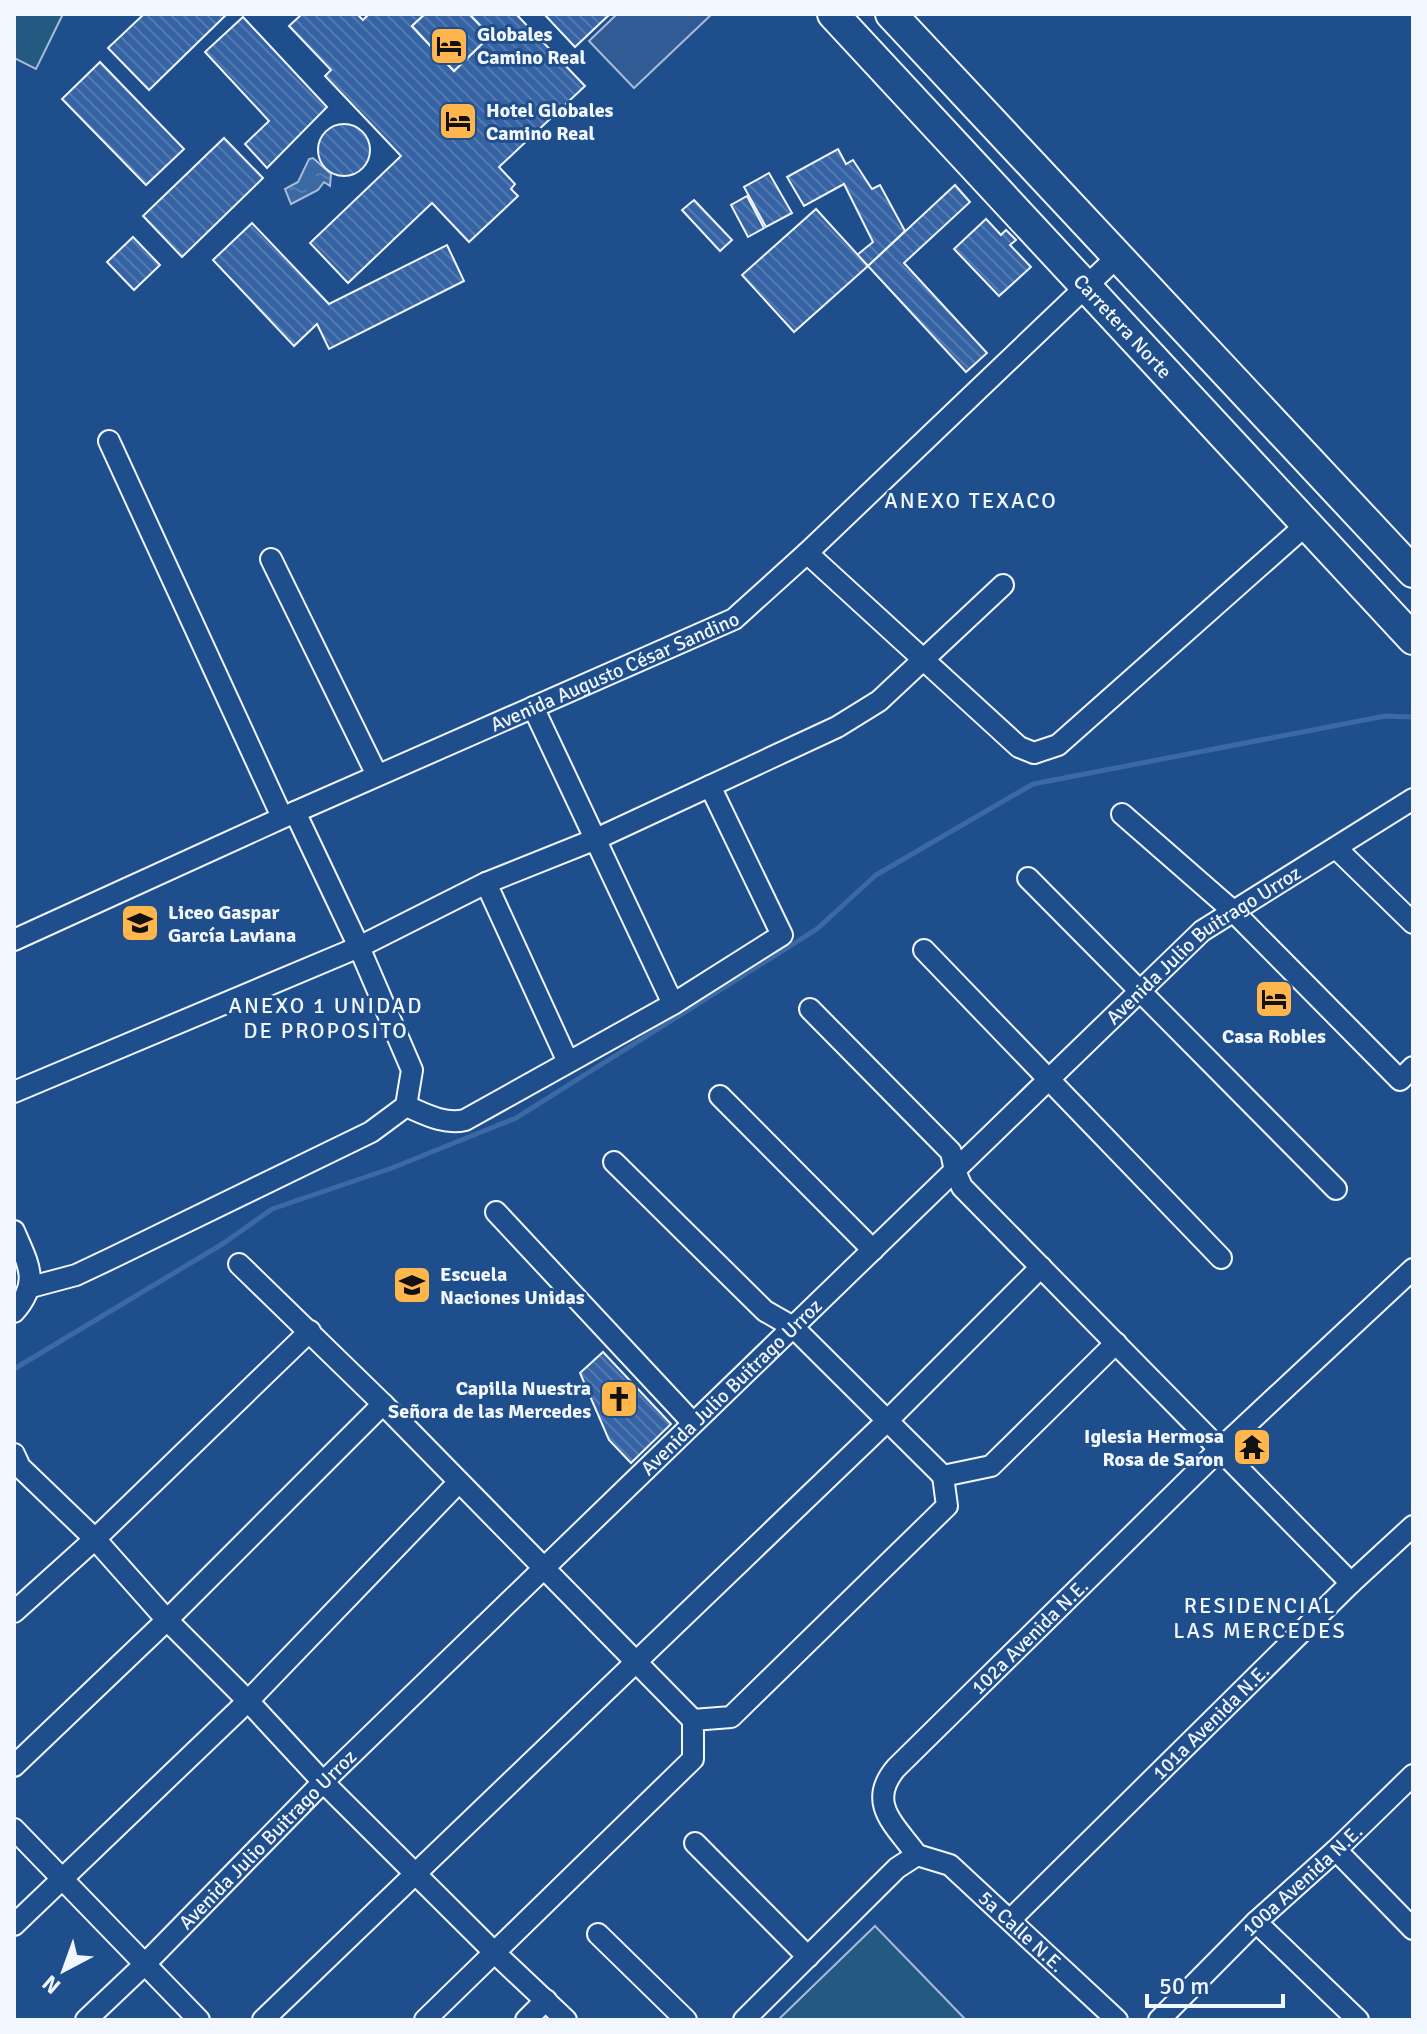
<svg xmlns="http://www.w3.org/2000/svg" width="1427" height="2034" viewBox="0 0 1427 2034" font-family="Signika,sans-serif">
<defs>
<pattern id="water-ripples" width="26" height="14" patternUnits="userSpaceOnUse" patternTransform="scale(2)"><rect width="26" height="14" fill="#3b69a3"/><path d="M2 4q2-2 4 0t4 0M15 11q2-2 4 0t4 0" fill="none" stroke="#587fb1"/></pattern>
<pattern id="building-back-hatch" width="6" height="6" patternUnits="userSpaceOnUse" patternTransform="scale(2)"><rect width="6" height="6" fill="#3563a3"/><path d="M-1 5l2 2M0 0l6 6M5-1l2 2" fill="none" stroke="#537ab1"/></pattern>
</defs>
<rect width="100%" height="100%" fill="#1f4e8c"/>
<g fill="#245a82" stroke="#a8bbd7" stroke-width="2">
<path d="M14,14H63L36,69L14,58Z"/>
<path d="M875,1926L966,2020H778Z"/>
</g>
<path fill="#305b95" stroke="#a8bbd7" stroke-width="2" d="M617,14H712L634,88L589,41Z"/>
<path fill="url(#water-ripples)" stroke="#a8bbd7" stroke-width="2" d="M313,158L331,174L330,186L324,182L318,190L291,204L285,189L298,182L309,159Z"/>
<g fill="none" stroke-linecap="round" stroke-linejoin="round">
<path stroke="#3b69a3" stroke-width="5" d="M14,1369L224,1243L272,1209L392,1168L516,1118L817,929L876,875L1033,784L1385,716L1413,717"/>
</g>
<g fill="url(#building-back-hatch)" stroke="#f2f6ff" stroke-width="2">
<path d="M144,14H227L149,90L108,48Z"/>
<path d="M302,14H357L363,20L369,14H425L412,26L454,71L490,36L469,14H516L585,86L499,167L515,184L511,189L518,196L469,242L432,203L348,283L310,243L401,156L325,76L331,70L289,26Z"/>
<path d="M425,14H469L490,36L454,71L412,26Z"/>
<path d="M544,14H610L575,47Z"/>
<path d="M243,17L327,107L267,168L245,144L269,121L205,52Z"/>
<path d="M100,62L184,149L146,185L62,99Z"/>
<circle cx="344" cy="150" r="26"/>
<path d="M224,138L263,178L182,257L143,216Z"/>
<path d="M838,149L846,164L853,160L872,189L880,185L905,231L868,266L857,255L873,242L844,184L804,206L787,177Z"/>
<path d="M769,173L792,213L766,227L744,187Z"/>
<path d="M955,185L970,202L904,263L987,353L966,372L868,266Z"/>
<path d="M747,196L764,228L748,237L731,205Z"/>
<path d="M694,200L732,240L720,251L682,210Z"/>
<path d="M816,209L868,266L794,332L742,275Z"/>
<path d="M986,219L1001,235L1006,230L1016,240L1010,245L1031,267L999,296L954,249Z"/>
<path d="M252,223L329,304L447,245L464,281L329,349L317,324L294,346L213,260Z"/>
<path d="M133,237L160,265L134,290L107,262Z"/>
<path d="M603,1352L671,1424L631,1463L609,1440L580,1373Z"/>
</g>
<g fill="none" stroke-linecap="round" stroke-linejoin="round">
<defs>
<g id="minor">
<path d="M109,441L282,817"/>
<path d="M807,553L1019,747L1034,753L1058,745L1307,524"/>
<path d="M271,559L377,775"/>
<path d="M533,707L673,1004"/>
<path d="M1122,814L1233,911L1400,1080L1413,1067"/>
<path d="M1336,848L1413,923"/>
<path d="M1028,878L1336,1189"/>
<path d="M486,883L568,1062"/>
<path id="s1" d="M14,940L295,812L734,619L807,553L1117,257"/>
<path d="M924,950L1221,1258"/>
<path d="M810,1009L951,1152L955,1171L962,1187L1351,1583"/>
<path d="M14,1092L359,947L486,883L596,839L837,727L879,701L1003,585"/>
<path d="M720,1096L873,1250"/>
<path d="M406,1106C425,1114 444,1125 465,1120L673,1004L782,935L710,786"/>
<path d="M614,1162L765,1311L793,1327L943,1476"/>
<path d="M496,1212L693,1423"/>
<path d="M14,1231C28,1264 41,1282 14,1312"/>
<path d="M239,1264L383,1404L693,1720"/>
<path d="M31,1287L76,1275L114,1257L371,1132L406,1106L412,1070L359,947L295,812"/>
<path d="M14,1454L20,1467L95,1539L167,1620L248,1701L323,1782L495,1953L566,2020"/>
<path d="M14,1612L95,1539L310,1331"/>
<path d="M14,1766L167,1620L383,1404"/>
<path d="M14,1829L199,2020"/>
<path d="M695,1843L808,1957"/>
<path d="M1336,1850L1413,1929"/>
<path id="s2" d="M917,1855C895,1825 866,1803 896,1768L1220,1449L1413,1269"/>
<path id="s3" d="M917,1855L950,1865L1117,2020"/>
<path id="s4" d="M1010,1920L1351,1583L1413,1526"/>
<path d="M1256,1922L1358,2020"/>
<path d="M14,1925L248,1701L458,1483"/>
<path d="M598,1934L686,2020"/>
<path id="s5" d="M86,2020L144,1965L323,1782L1202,931L1413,799"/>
<path d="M263,2020L887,1421L1041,1267"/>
<path d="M425,2020L693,1759V1720L731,1717L947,1506L943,1476L991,1466L1116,1343"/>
<path d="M526,2020L546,2000"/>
<path d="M744,2020L897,1868L917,1855"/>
<path id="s6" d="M1159,2020L1256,1922L1336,1850L1413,1775"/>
</g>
<g id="highway">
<path id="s7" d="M833,14L1413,639"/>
<path d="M891,14L1413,572"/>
</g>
</defs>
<use href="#minor" stroke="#f2f6ff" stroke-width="24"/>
<use href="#highway" stroke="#f2f6ff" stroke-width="34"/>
<use href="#minor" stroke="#1f4e8c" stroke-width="20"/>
<use href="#highway" stroke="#1f4e8c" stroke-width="30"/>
</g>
<defs>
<symbol id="hotel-square" viewBox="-11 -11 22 22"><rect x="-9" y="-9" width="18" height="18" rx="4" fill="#ffb74d" stroke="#1f4e8c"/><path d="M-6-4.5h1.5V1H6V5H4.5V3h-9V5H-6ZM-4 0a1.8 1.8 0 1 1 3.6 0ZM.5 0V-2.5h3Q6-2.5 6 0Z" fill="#111"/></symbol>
<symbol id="school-square" viewBox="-11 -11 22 22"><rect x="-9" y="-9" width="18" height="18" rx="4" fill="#ffb74d" stroke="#1f4e8c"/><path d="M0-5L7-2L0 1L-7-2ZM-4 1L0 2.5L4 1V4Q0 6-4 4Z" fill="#111"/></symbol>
<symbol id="church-square" viewBox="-11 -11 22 22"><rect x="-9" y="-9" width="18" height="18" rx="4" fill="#ffb74d" stroke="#1f4e8c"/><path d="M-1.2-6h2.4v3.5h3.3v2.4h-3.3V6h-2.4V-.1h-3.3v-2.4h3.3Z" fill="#111"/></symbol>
<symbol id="temple-square" viewBox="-11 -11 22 22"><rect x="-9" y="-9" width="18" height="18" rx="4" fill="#ffb74d" stroke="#1f4e8c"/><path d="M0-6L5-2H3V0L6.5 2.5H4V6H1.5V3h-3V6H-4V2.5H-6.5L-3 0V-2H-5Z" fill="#111"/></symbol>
</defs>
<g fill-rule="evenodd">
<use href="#hotel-square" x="427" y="24" width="44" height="44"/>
<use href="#hotel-square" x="436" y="99" width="44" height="44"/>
<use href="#school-square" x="118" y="901" width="44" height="44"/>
<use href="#hotel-square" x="1252" y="977" width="44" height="44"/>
<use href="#school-square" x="390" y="1263" width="44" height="44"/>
<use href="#church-square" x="597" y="1377" width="44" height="44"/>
<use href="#temple-square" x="1230" y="1425" width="44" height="44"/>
</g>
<g text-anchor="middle" stroke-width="6" stroke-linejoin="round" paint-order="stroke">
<g font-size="20" font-weight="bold" fill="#f2f6ff" stroke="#1f4e8c" text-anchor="start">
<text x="477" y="41">Globales<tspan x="477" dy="23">Camino Real</tspan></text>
<text x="486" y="117">Hotel Globales<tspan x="486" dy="23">Camino Real</tspan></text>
<text x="168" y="919">Liceo Gaspar<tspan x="168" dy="23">García Laviana</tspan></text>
<text x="1274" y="1043" text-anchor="middle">Casa Robles</text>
<text x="440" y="1281">Escuela<tspan x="440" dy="23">Naciones Unidas</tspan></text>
<text x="591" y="1395" text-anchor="end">Capilla Nuestra<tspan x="591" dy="23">Señora de las Mercedes</tspan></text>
<text x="1224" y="1443" text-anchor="end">Iglesia Hermosa<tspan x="1224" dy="23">Rosa de Saron</tspan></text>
</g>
<g font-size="20" fill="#f2f6ff" stroke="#1f4e8c">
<text dy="7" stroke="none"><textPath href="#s7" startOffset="426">Carretera Norte</textPath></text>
<text dy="7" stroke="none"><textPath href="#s1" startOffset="658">Avenida Augusto César Sandino</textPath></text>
<text dy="7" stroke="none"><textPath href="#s5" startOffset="1552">Avenida Julio Buitrago Urroz</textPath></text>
<text dy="7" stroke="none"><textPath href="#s5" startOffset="904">Avenida Julio Buitrago Urroz</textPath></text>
<text dy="7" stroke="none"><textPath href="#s2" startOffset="288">102a Avenida N.E.</textPath></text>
<text dy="7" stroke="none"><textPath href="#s4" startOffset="282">101a Avenida N.E.</textPath></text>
<text dy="7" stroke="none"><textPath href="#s5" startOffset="256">Avenida Julio Buitrago Urroz</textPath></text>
<text dy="7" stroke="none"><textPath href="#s6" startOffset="200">100a Avenida N.E.</textPath></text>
<text dy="7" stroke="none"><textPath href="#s3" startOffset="132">5a Calle N.E.</textPath></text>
</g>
<g font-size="22" letter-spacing="2" fill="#f2f6ff" stroke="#1f4e8c">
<text x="971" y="508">ANEXO TEXACO</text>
<text x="326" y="1013">ANEXO 1 UNIDAD<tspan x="326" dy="25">DE PROPOSITO</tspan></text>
<text x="1260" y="1613">RESIDENCIAL<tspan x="1260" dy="25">LAS MERCEDES</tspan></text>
</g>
</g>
<rect width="1427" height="2034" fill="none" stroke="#f2f6ff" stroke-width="32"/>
<g transform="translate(64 1970) rotate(221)" stroke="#1f4e8c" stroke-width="6" paint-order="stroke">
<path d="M0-6L14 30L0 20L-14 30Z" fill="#f2f6ff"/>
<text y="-12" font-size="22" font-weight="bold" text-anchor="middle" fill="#f2f6ff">N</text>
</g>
<path d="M1147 1994v12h136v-12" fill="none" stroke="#f2f6ff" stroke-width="4"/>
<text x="1159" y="1994" font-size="24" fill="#f2f6ff" stroke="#1f4e8c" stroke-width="6" paint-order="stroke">50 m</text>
</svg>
